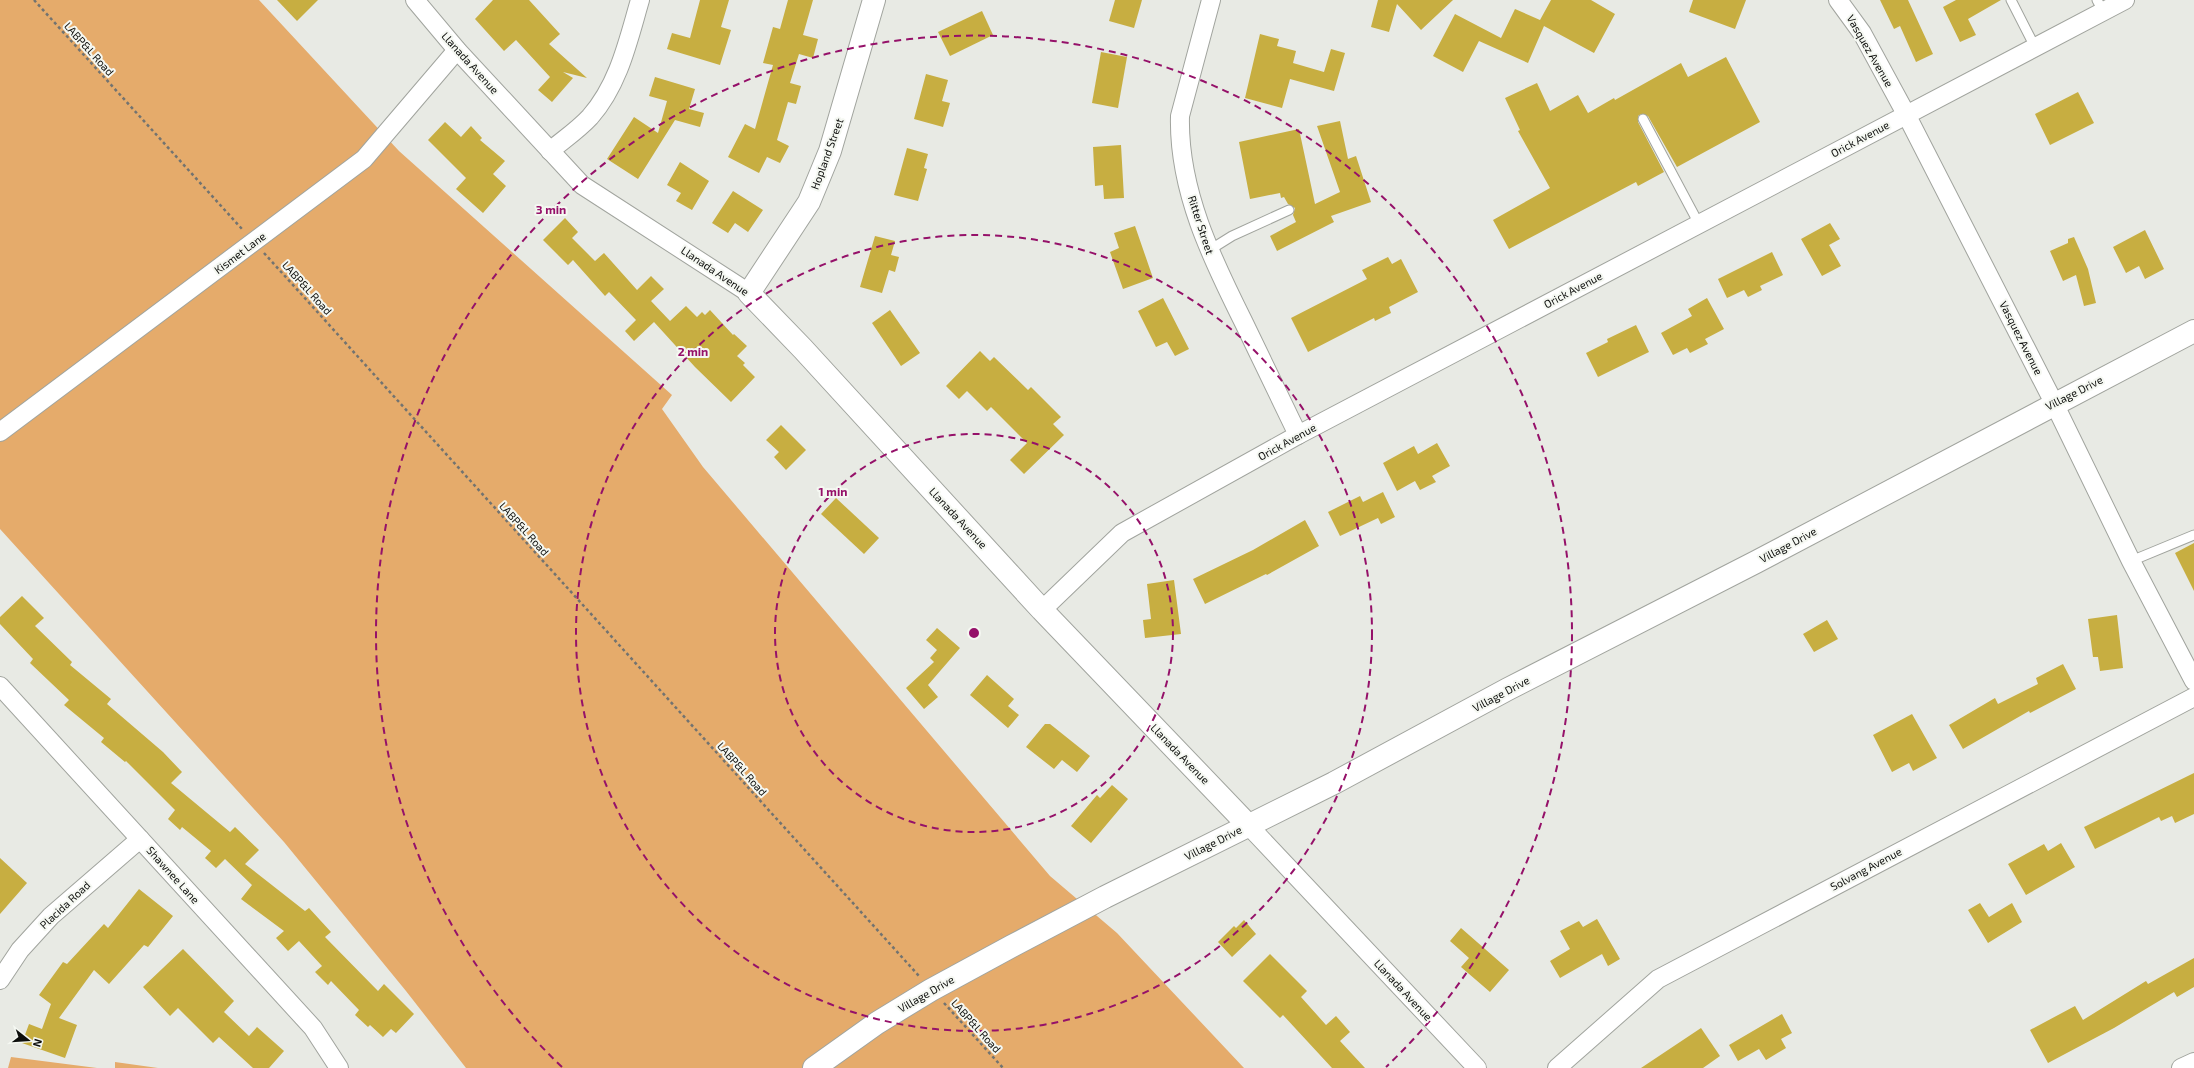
<svg xmlns="http://www.w3.org/2000/svg" width="2194" height="1068" viewBox="0 0 2194 1068" font-family="'Exo 2',sans-serif">
<rect width="100%" height="100%" fill="#e8eae4"/>
<g fill="#e5ab6b">
<path d="M0,0H259L399,151L672,395L662,409L703,467L1050,876L1117,933L1244,1068H466L406,991L284,842L0,529Z"/>
<path d="M11,1057L97,1068H8Z"/>
<path d="M115,1062L158,1068H115Z"/>
</g>
<g fill="#c7ae41">
<path d="M277,0H318L297,21Z"/>
<path d="M493,0H529L560,34L549,44L587,78L563,72L573,78L552,102L538,90L550,77L516,40L504,51L475,19Z"/>
<path d="M700,0H729L721,27L731,30L720,65L667,49L672,33L690,38Z"/>
<path d="M788,0H813L803,35L818,39L813,58L799,54L790,83L801,86L796,104L788,102L777,140L789,146L780,163L767,157L759,173L728,157L745,124L755,129L773,65L763,63L773,27L780,29Z"/>
<path d="M1115,0H1142L1134,28L1109,21Z"/>
<path d="M1378,0H1453L1421,30L1397,4L1389,32L1371,27Z"/>
<path d="M1551,0H1591L1615,14L1594,53L1544,26L1528,63L1479,41L1463,72L1433,56L1455,14L1501,38L1515,9L1540,20Z"/>
<path d="M1693,0H1746L1735,29L1689,12Z"/>
<path d="M1880,0H1908L1933,54L1916,62L1900,26L1894,29Z"/>
<path d="M1956,0H2001L1968,19L1976,35L1960,42L1943,7Z"/>
<path d="M982,11L993,35L950,56L938,32Z"/>
<path d="M1260,34L1279,39L1277,46L1296,51L1293,63L1324,72L1331,49L1345,53L1334,91L1290,79L1282,108L1245,98Z"/>
<path d="M1101,52L1127,57L1118,108L1092,103Z"/>
<path d="M1726,57L1760,122L1677,167L1648,116L1641,114L1638,116V122L1664,172L1638,186L1636,182L1509,249L1493,220L1550,188L1518,131L1520,130L1505,98L1537,83L1550,111L1578,95L1588,113L1614,98L1615,100L1681,63L1688,77Z"/>
<path d="M926,74L948,80L942,101L950,103L943,127L914,119Z"/>
<path d="M655,77L695,89L689,109L704,113L700,127L675,120L638,179L607,159L634,117L658,133L667,101L649,96Z"/>
<path d="M2078,92L2094,123L2050,145L2035,114Z"/>
<path d="M1340,121L1348,159L1356,156L1371,202L1331,216L1334,222L1277,251L1270,236L1296,222L1293,215L1295,208L1288,204L1284,197L1281,198L1280,193L1250,199L1239,142L1299,129L1315,204L1340,192L1317,126Z"/>
<path d="M445,122L461,137L471,126L482,138L480,140L505,161L493,174L506,186L483,213L456,189L466,178L428,140Z"/>
<path d="M1121,145L1124,198L1104,199L1103,185L1095,186L1093,147Z"/>
<path d="M907,148L928,154L924,168L927,169L918,201L894,195Z"/>
<path d="M680,162L709,181L692,210L676,201L681,193L667,185Z"/>
<path d="M733,191L763,210L748,232L735,223L728,233L712,223Z"/>
<path d="M565,218L578,232L572,238L595,261L604,253L637,290L651,276L664,289L651,301L670,321L686,306L697,317L702,312L705,315L710,310L733,335L734,334L747,346L737,356L745,363L743,365L755,377L731,402L695,367L654,322L634,341L625,331L636,320L609,292L605,296L573,260L568,265L543,240Z"/>
<path d="M1830,223L1840,239L1829,245L1841,266L1822,276L1801,239Z"/>
<path d="M1135,226L1153,278L1123,289L1110,252L1119,248L1114,233Z"/>
<path d="M2145,230L2164,269L2145,279L2139,266L2126,273L2113,247Z"/>
<path d="M875,236L895,241L891,255L899,257L895,272L889,270L882,293L860,287Z"/>
<path d="M2074,237L2088,269L2096,303L2084,306L2076,275L2063,281L2050,251L2068,243V239Z"/>
<path d="M1772,252L1783,275L1760,286L1762,290L1748,297L1744,290L1727,298L1718,279Z"/>
<path d="M1388,257L1392,264L1401,259L1418,292L1389,307L1391,313L1375,321L1374,318L1308,352L1291,318L1367,279L1362,270Z"/>
<path d="M1163,298L1189,349L1175,356L1167,342L1156,347L1138,311Z"/>
<path d="M1707,298L1724,329L1705,339L1708,344L1690,353L1687,348L1673,355L1661,333L1692,316L1688,309Z"/>
<path d="M890,310L920,353L901,366L872,323Z"/>
<path d="M1636,325L1649,352L1598,377L1586,353L1608,342L1607,339Z"/>
<path d="M980,351L990,361L994,357L1028,390L1031,387L1061,417L1053,424L1064,435L1024,474L1010,460L1027,443L991,407L987,411L967,391L959,399L946,386Z"/>
<path d="M781,425L806,450L786,470L774,457L779,452L766,440Z"/>
<path d="M1437,443L1450,466L1432,476L1436,482L1420,490L1415,481L1397,491L1383,463L1414,446L1418,454Z"/>
<path d="M1383,492L1395,517L1381,524L1378,518L1340,536L1328,512L1360,496L1363,502Z"/>
<path d="M836,498L879,538L864,554L821,514Z"/>
<path d="M1305,520L1319,546L1267,575L1266,574L1205,604L1193,579L1253,550Z"/>
<path d="M2194,543V591L2175,553Z"/>
<path d="M1174,580L1181,634L1145,638L1143,620L1151,619L1147,584Z"/>
<path d="M22,596L44,618L35,626L72,662L70,665L111,699L107,704L163,752L182,772L171,783L230,832L235,827L259,850L245,864L305,911L309,908L331,932L325,937L378,991L384,984L414,1014L396,1033L391,1029L383,1037L370,1025L368,1027L355,1015L359,1010L331,981L328,985L315,972L322,966L299,941L288,951L276,938L284,931L241,899L252,885L225,859L216,868L205,858L211,851L182,827L180,830L168,819L175,810L126,761L125,762L101,742L104,738L64,705L69,700L30,663L33,659L0,624V617Z"/>
<path d="M2117,615L2123,668L2100,671L2098,657H2093L2088,619Z"/>
<path d="M1827,620L1838,639L1814,652L1803,634Z"/>
<path d="M937,628L960,648L928,685L938,697L924,709L906,688L934,662L930,658L937,650L926,640Z"/>
<path d="M2063,664L2076,689L2030,713L2029,711L1963,749L1949,725L1995,698L1998,704L2038,684L2036,678Z"/>
<path d="M987,675L1014,699L1008,706L1019,715L1008,728L970,695Z"/>
<path d="M1912,714L1937,758L1913,771L1909,763L1892,772L1873,735Z"/>
<path d="M1045,724H1050L1090,756L1077,772L1062,760L1054,769L1026,747Z"/>
<path d="M2194,773V814L2175,823L2172,816L2161,821L2159,817L2095,849L2084,827Z"/>
<path d="M1112,785L1128,799L1091,843L1071,826L1097,795L1100,798Z"/>
<path d="M2061,843L2075,867L2026,895L2008,864L2044,844L2048,851Z"/>
<path d="M0,858L27,883L0,914Z"/>
<path d="M139,889L173,916L148,947L144,945L109,984L94,970L59,1018L77,1025L65,1058L22,1043L29,1024L42,1029L51,1004L39,995L63,962L67,964L104,924L108,928Z"/>
<path d="M1980,903L1989,917L2012,903L2022,922L1988,943L1968,910Z"/>
<path d="M1597,919L1620,959L1608,966L1602,954L1560,978L1550,961L1570,949L1560,931L1579,921L1583,927Z"/>
<path d="M1244,920L1256,934L1232,957L1218,942L1234,926L1236,928Z"/>
<path d="M1461,928L1509,970L1490,992L1461,967L1469,958L1450,941Z"/>
<path d="M183,949L234,1001L224,1012L249,1036L257,1027L284,1051L269,1068H253L219,1037L213,1043L178,1008L170,1016L143,987Z"/>
<path d="M1270,954L1307,991L1301,997L1326,1025L1336,1016L1350,1032L1340,1041L1365,1068H1332L1283,1015L1280,1018L1243,981Z"/>
<path d="M2194,958V987L2177,997L2174,992L2114,1028L2048,1063L2030,1030L2075,1006L2083,1020L2146,981L2148,984Z"/>
<path d="M1782,1014L1792,1033L1781,1039L1786,1048L1766,1060L1759,1049L1738,1061L1729,1045Z"/>
<path d="M1701,1028L1720,1056L1703,1068H1641Z"/>
</g>
<g fill="none" stroke-linecap="round" stroke-linejoin="round">
<defs>
<g id="service">
<path d="M2011,0L2035,47"/>
<path d="M2097,0L2103,11"/>
<path d="M1643,119L1699,224"/>
<path d="M1208,251L1232,236L1289,210"/>
<path d="M2131,561L2194,535"/>
</g>
<g id="minor">
<path d="M415,0L457,50L582,185L749,293"/>
<path d="M1211,0L1180,116C1178,190 1212,259 1244,323C1262,361 1280,398 1298,435"/>
<path d="M1838,0L1862,33L1906,114L2054,403L2131,561L2194,681"/>
<path d="M550,151C563,140 578,130 590,117C619,84 628,41 640,0"/>
<path d="M0,432L364,159L457,50"/>
<path d="M1042,610L1122,533L1298,435L2125,0"/>
<path d="M0,686L313,1028L339,1068"/>
<path d="M1248,825L1477,1068"/>
<path d="M0,980L20,950L51,916L140,839"/>
<path d="M1557,1068L1658,979L2194,697"/>
<path d="M2181,1068L2194,1062"/>
</g>
<path id="tertiary" d="M874,0L830,151L809,202L749,293L803,349L1042,610L1248,825"/>
<path id="secondary" d="M814,1068L877,1023L931,990L1012,946L1105,897L1334,783L1508,689L1756,562L2194,331"/>
</defs>
<use href="#service" stroke="#a1a49e" stroke-width="11"/>
<use href="#minor" stroke="#a1a49e" stroke-width="20"/>
<use href="#tertiary" stroke="#a1a49e" stroke-width="24"/>
<use href="#secondary" stroke="#a1a49e" stroke-width="24"/>
<g stroke="#727370" stroke-width="2.5" stroke-dasharray="3 3" stroke-linecap="butt">
<path d="M34,0L242,229"/>
<path d="M264,253L919,976"/>
<path d="M944,1003L1003,1068"/>
</g>
<use href="#service" stroke="#fff" stroke-width="9"/>
<use href="#minor" stroke="#fff" stroke-width="18"/>
<use href="#tertiary" stroke="#fff" stroke-width="22"/>
<use href="#secondary" stroke="#fff" stroke-width="22"/>
</g>
<g fill="none" stroke="#951169" stroke-width="2" stroke-dasharray="7 5">
<circle cx="974" cy="633" r="199"/>
<circle cx="974" cy="633" r="398"/>
<path d="M562 1067A598 598 0 1 1 1386 1067"/>
</g>
<g text-anchor="middle" stroke-width="4" stroke-linejoin="round" paint-order="stroke">
<g font-size="11" fill="#0d0e0c" stroke="#f5f8f2">
<text transform="translate(89 49) rotate(48)" y="4">LABP&amp;L Road</text>
<text transform="translate(1870 51) rotate(60)" y="4">Vasquez Avenue</text>
<text transform="translate(470 63) rotate(48)" y="4">Llanada Avenue</text>
<text transform="translate(1860 139) rotate(-28)" y="4">Orick Avenue</text>
<text transform="translate(827 154) rotate(-70)" y="4">Hopland Street</text>
<text transform="translate(1201 225) rotate(72)" y="4">Ritter Street</text>
<text transform="translate(240 253) rotate(-37)" y="4">Kismet Lane</text>
<text transform="translate(715 271) rotate(34)" y="4">Llanada Avenue</text>
<text transform="translate(307 288) rotate(48)" y="4">LABP&amp;L Road</text>
<text transform="translate(1573 290) rotate(-28)" y="4">Orick Avenue</text>
<text transform="translate(2021 338) rotate(63)" y="4">Vasquez Avenue</text>
<text transform="translate(2074 393) rotate(-27)" y="4">Village Drive</text>
<text transform="translate(1287 442) rotate(-29)" y="4">Orick Avenue</text>
<text transform="translate(958 518) rotate(47)" y="4">Llanada Avenue</text>
<text transform="translate(524 529) rotate(48)" y="4">LABP&amp;L Road</text>
<text transform="translate(1788 545) rotate(-28)" y="4">Village Drive</text>
<text transform="translate(1501 694) rotate(-28)" y="4">Village Drive</text>
<text transform="translate(1180 754) rotate(46)" y="4">Llanada Avenue</text>
<text transform="translate(742 769) rotate(48)" y="4">LABP&amp;L Road</text>
<text transform="translate(1213 843) rotate(-27)" y="4">Village Drive</text>
<text transform="translate(1866 869) rotate(-28)" y="4">Solvang Avenue</text>
<text transform="translate(173 875) rotate(48)" y="4">Shawnee Lane</text>
<text transform="translate(65 905) rotate(-43)" y="4">Placida Road</text>
<text transform="translate(1403 990) rotate(47)" y="4">Llanada Avenue</text>
<text transform="translate(926 994) rotate(-30)" y="4">Village Drive</text>
<text transform="translate(976 1026) rotate(48)" y="4">LABP&amp;L Road</text>
</g>
</g>
<circle cx="974" cy="633" r="6" fill="#951169" stroke="#f5f8f2" stroke-width="2"/>
<g font-size="12" text-anchor="middle" font-weight="bold" fill="#951169" stroke="#f5f8f2" stroke-width="4" stroke-linejoin="round" paint-order="stroke">
<text x="551" y="214">3 min</text>
<text x="693" y="356">2 min</text>
<text x="833" y="496">1 min</text>
</g>
<g transform="translate(28 1040) rotate(107)" stroke="#f5f8f2" stroke-width="3" paint-order="stroke">
<path d="M0-3L7 15L0 10L-7 15Z" fill="#0d0e0c"/>
<text y="-6" font-size="11" font-weight="bold" text-anchor="middle" fill="#0d0e0c">N</text>
</g>
</svg>
